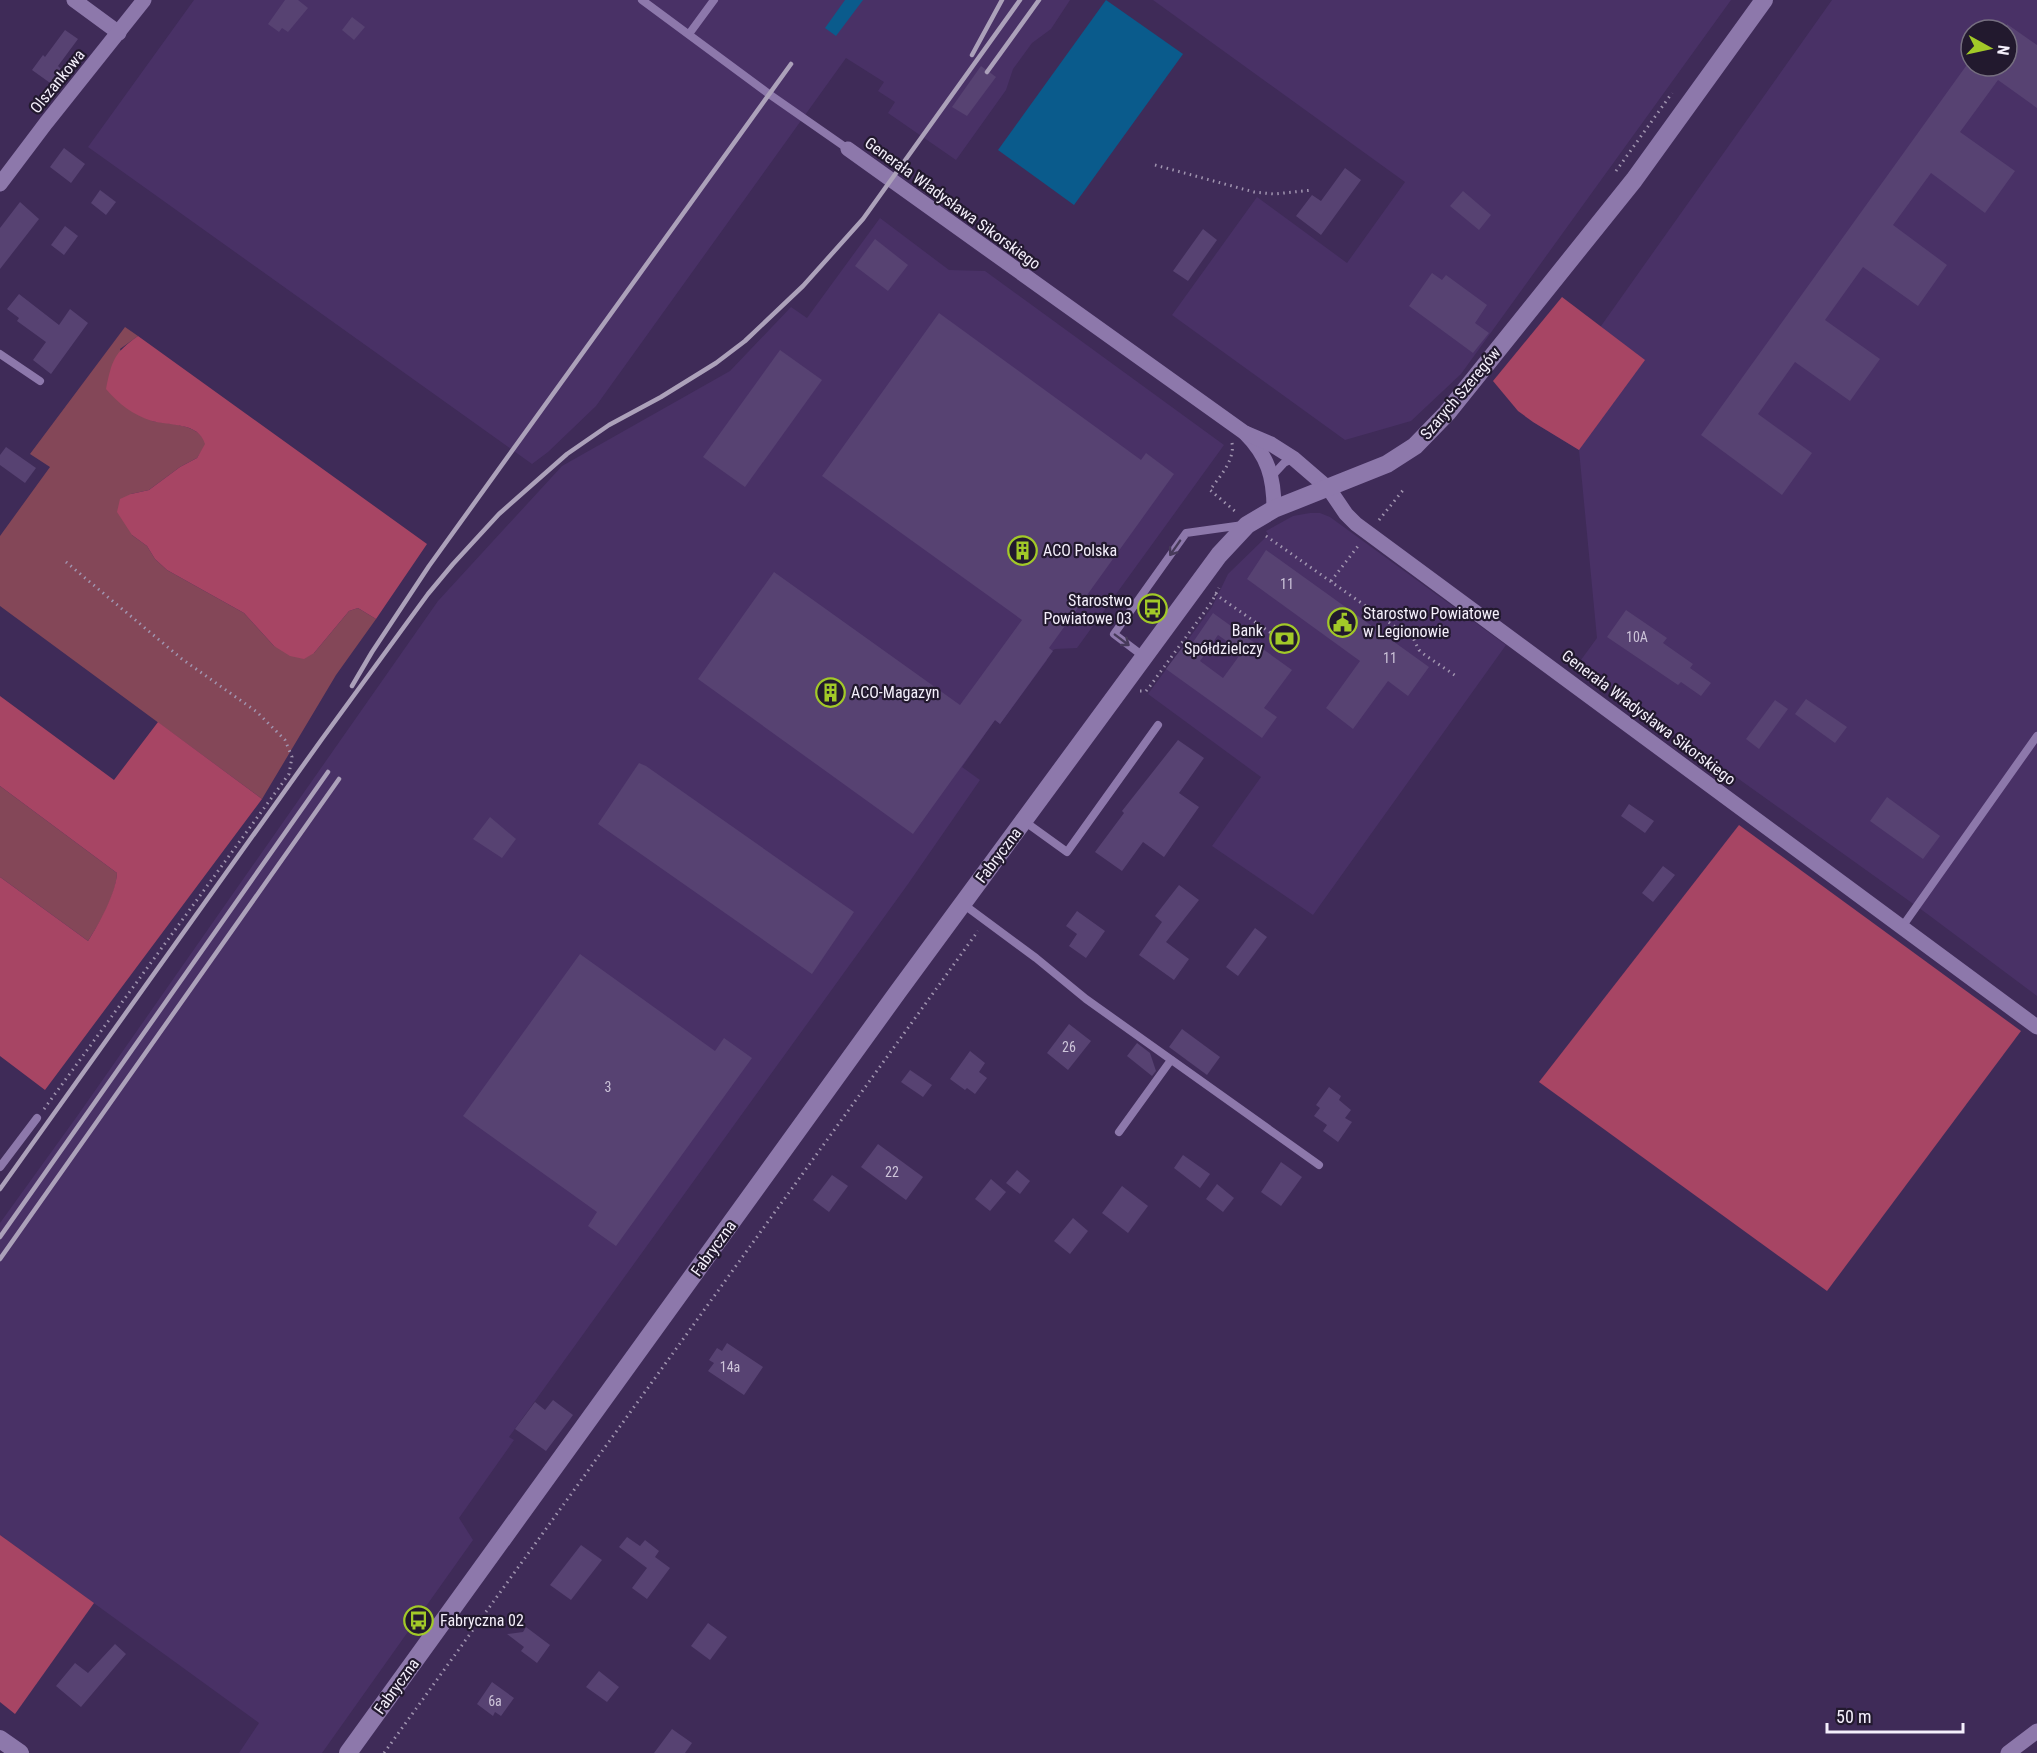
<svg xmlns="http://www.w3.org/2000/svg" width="2037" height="1753" viewBox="0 0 2037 1753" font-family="'Roboto Condensed',sans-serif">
<rect width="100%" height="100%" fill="#3f2b58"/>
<g fill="#493166" fill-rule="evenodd">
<path d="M194,0H1070L1051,29L1032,43L1013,69L1006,90L956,160L888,113L895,102L878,91L884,82L846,58L596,406L548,452L532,464L88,147Z"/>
<path d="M1153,0H1731L1461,374L1411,421L1345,440L1172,315L1257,197L1347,263L1405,182Z"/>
<path d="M1832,0H2037V996L1926,913L1578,664L1597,638L1579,450L1533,422ZM1971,30H2007V66H1971Z"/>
<path d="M880,218L949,270L985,271L1224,445L1077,648L1055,649L1043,657L1047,660L1000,724L995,720L962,767L980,780L908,884L509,1437L514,1440L459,1518L473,1540L322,1753H239L259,1723L0,1535V1223L78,1115L438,601L562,466L730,371L791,307L807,318Z"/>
<path d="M1310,513H1320L1330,517L1506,645L1313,915L1212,846L1261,777L1148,694L1212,607L1228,574L1264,539L1268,534L1266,531L1293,516Z"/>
</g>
<g fill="#844758">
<path d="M125,327L138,336L120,349L152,421C170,424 200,424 206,444L197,458L180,467L149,490L131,494L132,535L147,546L155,559L167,570L244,613L274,646L314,653L349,611L358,608L376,619L336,675L262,799L0,606V536L50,467L30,454Z"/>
<path d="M0,786L117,873C116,896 100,922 88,941L0,877Z"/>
</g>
<g fill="#a74564">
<path d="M1562,297L1645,360L1579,450L1533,422L1518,411L1493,381Z"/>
<path d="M138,336L427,544L376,619L358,608L349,611L314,653L304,659L290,656L274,646L244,613L167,570L155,559L147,546L132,535L117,512L120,499L131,494L149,490L180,467L197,458L205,444C199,422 169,426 152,421C133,415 119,404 106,389C112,360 114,353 138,336Z"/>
<path d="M0,696L114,780L158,722L262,799L45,1090L0,1056V877L88,941C99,924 116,893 117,873L0,786Z"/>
<path d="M1739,825L2021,1031L1827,1291L1539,1082Z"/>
<path d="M0,1535L94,1603L15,1714L0,1702Z"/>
</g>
<g fill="#0a5b8c">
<path d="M845,0H863L836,36L825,28Z"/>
<path d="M1106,0L1183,54L1074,205L998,150Z"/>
</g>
<g fill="#574272" fill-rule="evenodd">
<path d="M285,0H298L308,8L288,32L282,28L279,32L268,24Z"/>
<path d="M352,17L365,27L354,40L342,30Z"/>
<path d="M2007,24L2037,45V108L1998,80L1960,132L2015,171L1985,213L1931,173L1893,225L1947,265L1918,306L1863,267L1825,320L1880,359L1850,401L1795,362L1758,414L1812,453L1782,495L1701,435L1966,66H2007Z"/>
<path d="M65,30L78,39L58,66L69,77L60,90L32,70L43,55L45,57Z"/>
<path d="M981,66L996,77L967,116L952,107Z"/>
<path d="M64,148L85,164L71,183L50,167Z"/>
<path d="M1345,168L1361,180L1321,235L1296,216L1312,195L1321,201Z"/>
<path d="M100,190L116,202L106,215L91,203Z"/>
<path d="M1463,191L1491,215L1479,230L1450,206Z"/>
<path d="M20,202L39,219L0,269V228Z"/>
<path d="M65,226L78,236L64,255L51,245Z"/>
<path d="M1203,229L1217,240L1188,281L1173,271Z"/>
<path d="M875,239L908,265L888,291L855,266Z"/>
<path d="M1432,273L1442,280L1446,275L1487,305L1475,323L1489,333L1473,353L1409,306Z"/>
<path d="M19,294L59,325L70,309L88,323L51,374L33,360L46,342L17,321L19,318L7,309Z"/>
<path d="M939,313L1141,460L1146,453L1174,474L1049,648L1053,651L1000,724L995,720L913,834L698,679L774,572L960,705L1022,620L822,476Z"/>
<path d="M780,350L822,380L745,487L703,457Z"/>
<path d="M6,447L36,468L25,483L0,465V455Z"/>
<path d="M1266,550L1429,667L1408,696L1388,681L1353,729L1326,708L1360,661L1247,579Z"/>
<path d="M1626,610L1667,638L1663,643L1693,664L1690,668L1711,683L1701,696L1681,682L1678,685L1607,637Z"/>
<path d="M1213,613L1292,670L1264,708L1277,717L1262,738L1166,669L1182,648L1187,651ZM1218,635L1242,652L1223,678L1200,661Z"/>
<path d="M1806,699L1847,727L1835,743L1795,714Z"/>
<path d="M1775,700L1788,709L1759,749L1746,739Z"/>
<path d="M1178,740L1204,758L1179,793L1199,807L1164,857L1143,842L1122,871L1095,852L1124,813L1122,811Z"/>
<path d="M639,763L646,766L854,912L812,974L598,824Z"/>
<path d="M1887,797L1940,836L1923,859L1870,821Z"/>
<path d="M1629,804L1654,821L1645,833L1621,816Z"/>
<path d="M490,817L516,839L502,858L473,839Z"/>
<path d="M1663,866L1675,875L1653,902L1642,893Z"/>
<path d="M1179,885L1199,900L1166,942L1189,959L1174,980L1139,955L1162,922L1155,916Z"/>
<path d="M1077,911L1105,931L1086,958L1069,946L1077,934L1066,926Z"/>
<path d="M1255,928L1267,937L1238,976L1226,967Z"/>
<path d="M580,954L715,1051L724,1038L752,1058L616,1246L588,1226L597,1212L463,1116Z"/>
<path d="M1069,1024L1091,1041L1068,1070L1047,1053Z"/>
<path d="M1182,1029L1220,1057L1207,1075L1169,1047Z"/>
<path d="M1137,1043L1150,1053L1156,1071L1152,1076L1127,1056Z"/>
<path d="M970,1051L985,1063L979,1072L987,1078L975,1094L967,1088L965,1090L950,1079Z"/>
<path d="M910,1070L932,1085L923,1097L901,1082Z"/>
<path d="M1329,1087L1341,1096L1339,1100L1351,1110L1345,1118L1352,1122L1338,1142L1323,1131L1327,1125L1314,1116L1320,1108L1316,1105Z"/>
<path d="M878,1144L923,1177L906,1200L861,1167Z"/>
<path d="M1183,1155L1210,1174L1200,1188L1174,1168Z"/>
<path d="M1281,1162L1302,1177L1281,1206L1261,1192Z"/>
<path d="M1017,1170L1030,1181L1020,1194L1006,1183Z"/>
<path d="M832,1175L848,1186L829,1212L813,1200Z"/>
<path d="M991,1179L1006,1192L990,1211L975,1199Z"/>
<path d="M1217,1184L1234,1198L1223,1212L1206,1199Z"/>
<path d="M1122,1186L1148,1206L1128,1233L1102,1213Z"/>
<path d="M1073,1218L1088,1231L1070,1254L1054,1241Z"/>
<path d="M727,1343L763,1367L744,1395L708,1371L714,1363L709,1360L717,1348L722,1351Z"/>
<path d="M553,1400L573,1415L546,1451L515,1429L535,1402L545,1410Z"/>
<path d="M627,1537L640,1546L645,1540L659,1551L655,1557L670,1568L647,1599L632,1588L647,1568L619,1547Z"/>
<path d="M581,1545L602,1560L571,1600L550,1585Z"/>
<path d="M708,1623L727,1637L710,1660L691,1646Z"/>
<path d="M526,1627L550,1645L537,1663L521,1651L524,1647L507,1634L523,1632Z"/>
<path d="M115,1644L126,1654L81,1707L56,1686L75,1663L88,1673Z"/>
<path d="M599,1671L619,1687L607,1702L586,1687Z"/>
<path d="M492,1682L514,1698L501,1716L495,1712L493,1716L477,1704Z"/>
<path d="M672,1729L692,1743L685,1753H654Z"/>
</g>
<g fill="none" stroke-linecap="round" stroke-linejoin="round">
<g stroke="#a195b0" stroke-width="3" stroke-dasharray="1.5 4.5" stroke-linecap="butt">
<path d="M1155,165L1254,192L1274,194L1313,190"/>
<path d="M1616,171L1672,93"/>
<path d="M1232,443C1235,460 1220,476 1210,490L1236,512"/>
<path d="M1379,520L1404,489"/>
<path d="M1266,536L1414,640L1419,650L1425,655L1456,676"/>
<path d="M1331,581L1358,546"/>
<path d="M1215,594L1271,633"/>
<path d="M1140,691H1146L1150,686L1211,603L1219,588"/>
<path d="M44,1109L289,774L292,757L285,740L257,712L182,659L66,562"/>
<path d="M384,1753L978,931"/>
</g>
<g stroke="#8d78ab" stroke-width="8">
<path d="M642,0L769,94L848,149"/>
<path d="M689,34L714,0"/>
<path d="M0,354L40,381"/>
<path d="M1272,476L1284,463L1292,459"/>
<path d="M1143,656L1114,634L1186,533L1243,525"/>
<path d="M1024,821L1067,852L1158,725"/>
<path d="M963,904L1036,958L1086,999L1319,1165"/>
<path d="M1902,927L2037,736"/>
<path d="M1119,1132L1171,1060"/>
<path d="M0,1167L37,1118"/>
</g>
<g stroke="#8d78ab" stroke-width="15">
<path d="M74,0L119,33"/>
<path d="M848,149L1245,433C1268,456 1274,477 1274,509"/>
<path d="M0,184L46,123L144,0"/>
<path d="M1245,433L1271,444L1293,458L1329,489L1346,514L1356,524L2037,1027"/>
<path d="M2008,1753L2037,1731"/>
</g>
<g stroke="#8d78ab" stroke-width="18">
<path d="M0,1739L20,1753"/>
<path d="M348,1753L897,993L1219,555L1247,525L1274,509L1387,464L1415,446L1447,413L1634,180L1764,0"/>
</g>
<g stroke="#aca1ba" stroke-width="4.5">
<path d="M972,55L1002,0"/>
<path d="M987,72L1039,0"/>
<path d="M352,686L372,652L429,566L791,64"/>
<path d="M0,1189L322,739L428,594L453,564L499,514L567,454L609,425L661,397L716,363L745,341L803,286L863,219L1020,0"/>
<path d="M0,1237L328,772"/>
<path d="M0,1259L339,779"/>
</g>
</g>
<defs><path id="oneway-shaft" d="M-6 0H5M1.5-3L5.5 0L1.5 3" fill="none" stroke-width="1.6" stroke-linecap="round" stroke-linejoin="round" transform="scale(1.5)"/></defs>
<g stroke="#473a5a">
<use href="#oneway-shaft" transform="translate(1175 548) rotate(125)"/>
<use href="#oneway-shaft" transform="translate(1122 640) rotate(37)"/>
</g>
<defs>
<symbol id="building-ring" viewBox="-11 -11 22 22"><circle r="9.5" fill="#22192e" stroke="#a2c928" stroke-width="1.5"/><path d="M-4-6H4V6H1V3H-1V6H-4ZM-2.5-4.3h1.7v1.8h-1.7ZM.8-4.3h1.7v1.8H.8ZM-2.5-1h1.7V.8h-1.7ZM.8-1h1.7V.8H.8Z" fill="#a2c928"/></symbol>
<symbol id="bus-ring" viewBox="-11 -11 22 22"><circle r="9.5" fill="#22192e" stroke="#a2c928" stroke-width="1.5"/><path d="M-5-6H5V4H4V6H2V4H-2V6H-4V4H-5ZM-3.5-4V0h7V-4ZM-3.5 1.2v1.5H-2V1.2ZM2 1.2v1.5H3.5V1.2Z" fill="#a2c928"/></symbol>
<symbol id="civic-ring" viewBox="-11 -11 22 22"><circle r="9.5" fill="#22192e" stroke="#a2c928" stroke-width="1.5"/><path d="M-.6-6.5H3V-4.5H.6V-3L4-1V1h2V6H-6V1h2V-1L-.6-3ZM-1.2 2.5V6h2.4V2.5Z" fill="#a2c928"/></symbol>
<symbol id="bank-ring" viewBox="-11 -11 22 22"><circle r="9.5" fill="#22192e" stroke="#a2c928" stroke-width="1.5"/><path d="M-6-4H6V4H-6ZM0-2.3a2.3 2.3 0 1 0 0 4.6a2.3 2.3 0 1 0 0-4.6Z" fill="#a2c928"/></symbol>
</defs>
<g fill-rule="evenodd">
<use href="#building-ring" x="1006" y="534" width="33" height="33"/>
<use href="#bus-ring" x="1136" y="592" width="33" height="33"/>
<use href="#civic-ring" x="1326" y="606" width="33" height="33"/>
<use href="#bank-ring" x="1268" y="622" width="33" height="33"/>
<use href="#building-ring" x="814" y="676" width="33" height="33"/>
<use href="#bus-ring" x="402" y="1604" width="33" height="33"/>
</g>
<g text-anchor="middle" stroke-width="4.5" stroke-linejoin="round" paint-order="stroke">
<g font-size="14" fill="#cdc4d9">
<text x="1287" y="589">11</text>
<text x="1637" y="642">10A</text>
<text x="1390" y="663">11</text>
<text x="1069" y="1052">26</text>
<text x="608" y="1092">3</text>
<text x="892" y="1177">22</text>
<text x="730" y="1372">14a</text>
<text x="495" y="1706">6a</text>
</g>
<g font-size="16" fill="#f4effb" stroke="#22192e">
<text transform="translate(57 81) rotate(-51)" y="6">Olszankowa</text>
<text transform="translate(953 203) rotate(36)" y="6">Generała Władysława Sikorskiego</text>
<text transform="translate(1460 393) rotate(-50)" y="6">Szarych Szeregów</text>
<text transform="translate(1649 717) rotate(37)" y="6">Generała Władysława Sikorskiego</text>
<text transform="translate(998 855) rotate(-53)" y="6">Fabryczna</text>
<text transform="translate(713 1248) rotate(-54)" y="6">Fabryczna</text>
<text transform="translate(396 1686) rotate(-54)" y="6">Fabryczna</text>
</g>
<g font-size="16" fill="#f4effb" stroke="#22192e" text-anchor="start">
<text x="1043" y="556">ACO Polska</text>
<text x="1132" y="606" text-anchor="end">Starostwo<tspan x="1132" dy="18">Powiatowe 03</tspan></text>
<text x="1363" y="619">Starostwo Powiatowe<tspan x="1363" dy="18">w Legionowie</tspan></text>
<text x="1263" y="636" text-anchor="end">Bank<tspan x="1263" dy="18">Spółdzielczy</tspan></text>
<text x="851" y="698">ACO-Magazyn</text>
<text x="440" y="1626">Fabryczna 02</text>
</g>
</g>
<g transform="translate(1989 48) rotate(98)"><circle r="28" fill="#22192e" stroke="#766f80" stroke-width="1.5"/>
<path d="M0-4.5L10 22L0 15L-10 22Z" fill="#a2c928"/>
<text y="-9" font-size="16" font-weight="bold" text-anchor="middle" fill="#f4effb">N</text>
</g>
<path d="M1827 1723v9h136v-9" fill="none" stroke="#f4effb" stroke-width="3"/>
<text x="1836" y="1723" font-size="18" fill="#f4effb" stroke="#22192e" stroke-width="4.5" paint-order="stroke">50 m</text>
</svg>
